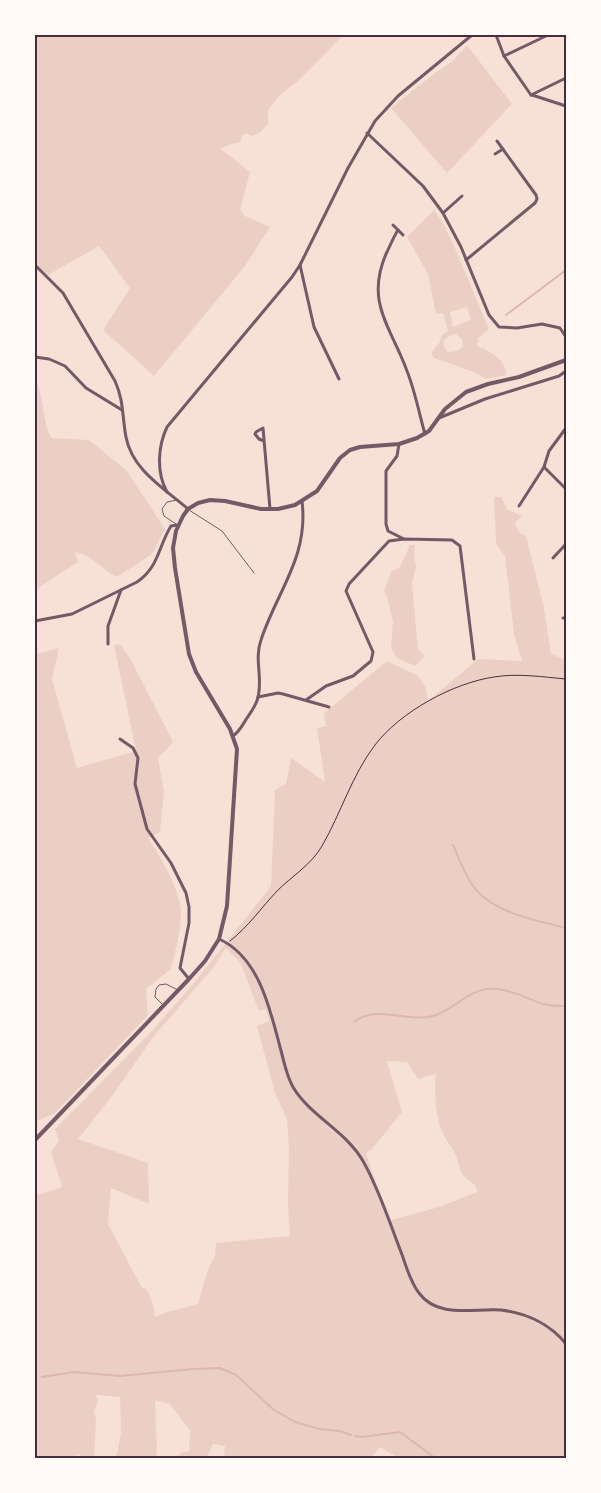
<svg xmlns="http://www.w3.org/2000/svg" width="601" height="1493" viewBox="0 0 601 1493" font-family="Signika,sans-serif">
<rect width="100%" height="100%" fill="#f7e1d7"/>
<g fill="#ebcfc5" fill-rule="evenodd">
<path d="M35,35H343L297,82L282,93L268,110V124L261,132L252,136L246,133L242,136L240,142L228,145L221,149L250,172L240,210L245,216L270,227L245,266L154,376L103,330L130,288L99,246L48,275L35,262Z"/>
<path d="M467,45L512,104L447,173L391,108L431,76L454,60Z"/>
<path d="M434,210L441,220L454,246L489,329L477,339L479,341L476,344L480,348L482,347C493,355 506,359 506,375L486,379L474,372L434,358L431,353L440,342L442,335L448,331L443,313L436,314L428,274L407,237ZM467,307L471,320L453,327L450,312ZM456,334L462,339L463,346L457,351L448,352C438,342 446,336 456,334Z"/>
<path d="M35,380C45,395 42,426 52,438L89,440L126,470L165,529L152,554L117,577C101,570 94,555 75,552L78,562L35,590Z"/>
<path d="M494,497H501L508,510L522,516L515,523C517,529 519,534 526,536L544,608L551,654L566,660V1036L564,1038H566V1458H399L380,1447L371,1458H224L225,1446L213,1444L206,1458H178L180,1453L189,1451L190,1431L170,1404L155,1400L157,1448L156,1458H116L121,1434L120,1397L96,1395L98,1400L94,1412L96,1419L94,1458H84L77,1454L76,1458H35V1196L62,1187L51,1152L59,1141L55,1129L150,1033L194,983L271,886L275,790L286,784L291,758L325,782L317,728L326,726L324,713L387,661L418,676L426,688L428,701L478,659L522,661L514,634L505,556L496,544ZM226,948L240,962L259,1011L266,1009L269,1021L257,1026L275,1093L287,1119L289,1146L288,1205L290,1236L216,1243L215,1255L208,1269L198,1304L167,1312L155,1317C154,1306 152,1298 146,1289L142,1288L108,1224L111,1188L149,1204L148,1163L78,1139L112,1096L154,1036L213,968ZM387,1061L407,1062L418,1079L436,1074C434,1092 435,1119 444,1136C448,1143 453,1149 456,1156C459,1162 459,1169 463,1175C468,1182 477,1183 477,1192L439,1207L388,1221L366,1153L372,1149L402,1112Z"/>
<path d="M410,545H415L414,555L416,567L412,583L418,649L425,656L415,666L397,658L391,648L393,621L387,597L384,591L391,572L400,567Z"/>
<path d="M120,644L131,660L173,742L158,758L164,792L160,832L148,838C161,859 175,880 180,904C184,923 175,951 171,969L146,989L148,1015L55,1113L35,1122V654L59,648L52,679L77,768L136,751L114,645Z"/>
</g>
<g fill="none" stroke-linecap="round" stroke-linejoin="round">
<g stroke="#dcb8b0" stroke-width="2">
<path d="M506,315L566,270"/>
<path d="M453,845C460,860 466,879 478,892C501,915 536,920 566,928"/>
<path d="M354,1022C377,1004 407,1023 433,1016C452,1011 467,991 488,989C507,987 525,998 543,1004C550,1006 559,1006 566,1006"/>
<path d="M42,1377L74,1372L120,1376L193,1369L220,1368L236,1375L274,1410L295,1422L319,1429L340,1431L351,1435"/>
<path d="M355,1436L362,1437L400,1432L435,1458"/>
</g>
<path stroke="#4a2c40" stroke-width="1" d="M230,941C248,927 262,907 277,891C292,876 311,865 322,846C341,813 352,775 375,745C400,712 453,683 494,677C517,673 543,677 566,679"/>
<g stroke="#755966" stroke-width="1">
<path d="M189,510L222,531L254,573"/>
<path d="M176,524L164,516L162,509L167,502L177,500"/>
<path d="M162,1004L155,997L156,989L159,985L166,984L178,990"/>
</g>
<g stroke="#755966" stroke-width="3">
<path d="M496,35L504,56L531,95"/>
<path d="M504,56L548,35"/>
<path d="M531,95L566,78"/>
<path d="M532,95L566,106"/>
<path d="M367,133L423,186L443,213L461,247L489,315L499,327L517,328L542,324L560,328L566,337"/>
<path d="M495,154L503,149"/>
<path d="M443,213L462,196"/>
<path d="M393,225L403,235"/>
<path d="M398,230C393,238 390,246 386,254C365,303 391,327 407,371C415,391 419,413 425,434"/>
<path d="M466,260L535,203L537,199L536,195L497,141"/>
<path d="M35,265L63,293L115,381C124,401 122,416 126,437C132,470 165,489 188,509"/>
<path d="M300,265L314,327L339,379"/>
<path d="M35,357L49,359L65,366L86,388L122,410"/>
<path d="M439,418L485,399L559,376L566,371"/>
<path d="M264,441L259,439L255,434L256,432L263,428L270,509"/>
<path d="M399,444L397,456L386,471V524L388,531L404,539"/>
<path d="M544,467L566,489"/>
<path d="M167,492C156,472 158,446 167,427L292,277L300,265L348,168L375,121L398,96L472,35"/>
<path d="M519,506L544,467L549,451L566,428"/>
<path d="M553,558L566,544"/>
<path d="M563,618H566"/>
<path d="M35,621L72,614L137,582C159,567 158,547 171,526L178,525"/>
<path d="M108,644V626L121,590"/>
<path d="M258,697L278,693L283,694L329,707"/>
<path d="M306,700L326,686L353,676L371,661L373,652L346,591L349,584L389,541L404,539L452,540L460,546L474,659"/>
<path d="M233,736C240,731 243,724 247,718C251,712 257,704 258,697C263,678 254,659 261,640C277,591 309,557 302,501"/>
<path d="M120,739L133,748L138,758L135,784L147,829L171,863L186,893L189,907V923L180,968L189,979"/>
<path d="M219,939C259,957 270,1009 280,1047C284,1061 286,1075 293,1087C310,1116 345,1130 363,1161C379,1189 389,1221 401,1252C406,1265 410,1282 419,1293C438,1319 474,1308 501,1310C526,1313 550,1324 566,1344"/>
</g>
<path stroke="#755966" stroke-width="4" d="M35,1140L189,979L205,961L219,939L227,906L237,749L230,729L196,672L189,654L175,568L173,548L176,531L183,516L188,509L198,503L210,500L225,501L261,509H278L295,505L317,491L340,458L350,450L360,447L399,444L417,438L429,431L445,409L466,392L488,384L519,377L566,360"/>
</g>
<rect width="601" height="1493" fill="none" stroke="#fffaf5" stroke-width="72"/>
<rect x="36" y="36" width="529" height="1421" fill="none" stroke="#4a2c40" stroke-width="2"/>
</svg>
